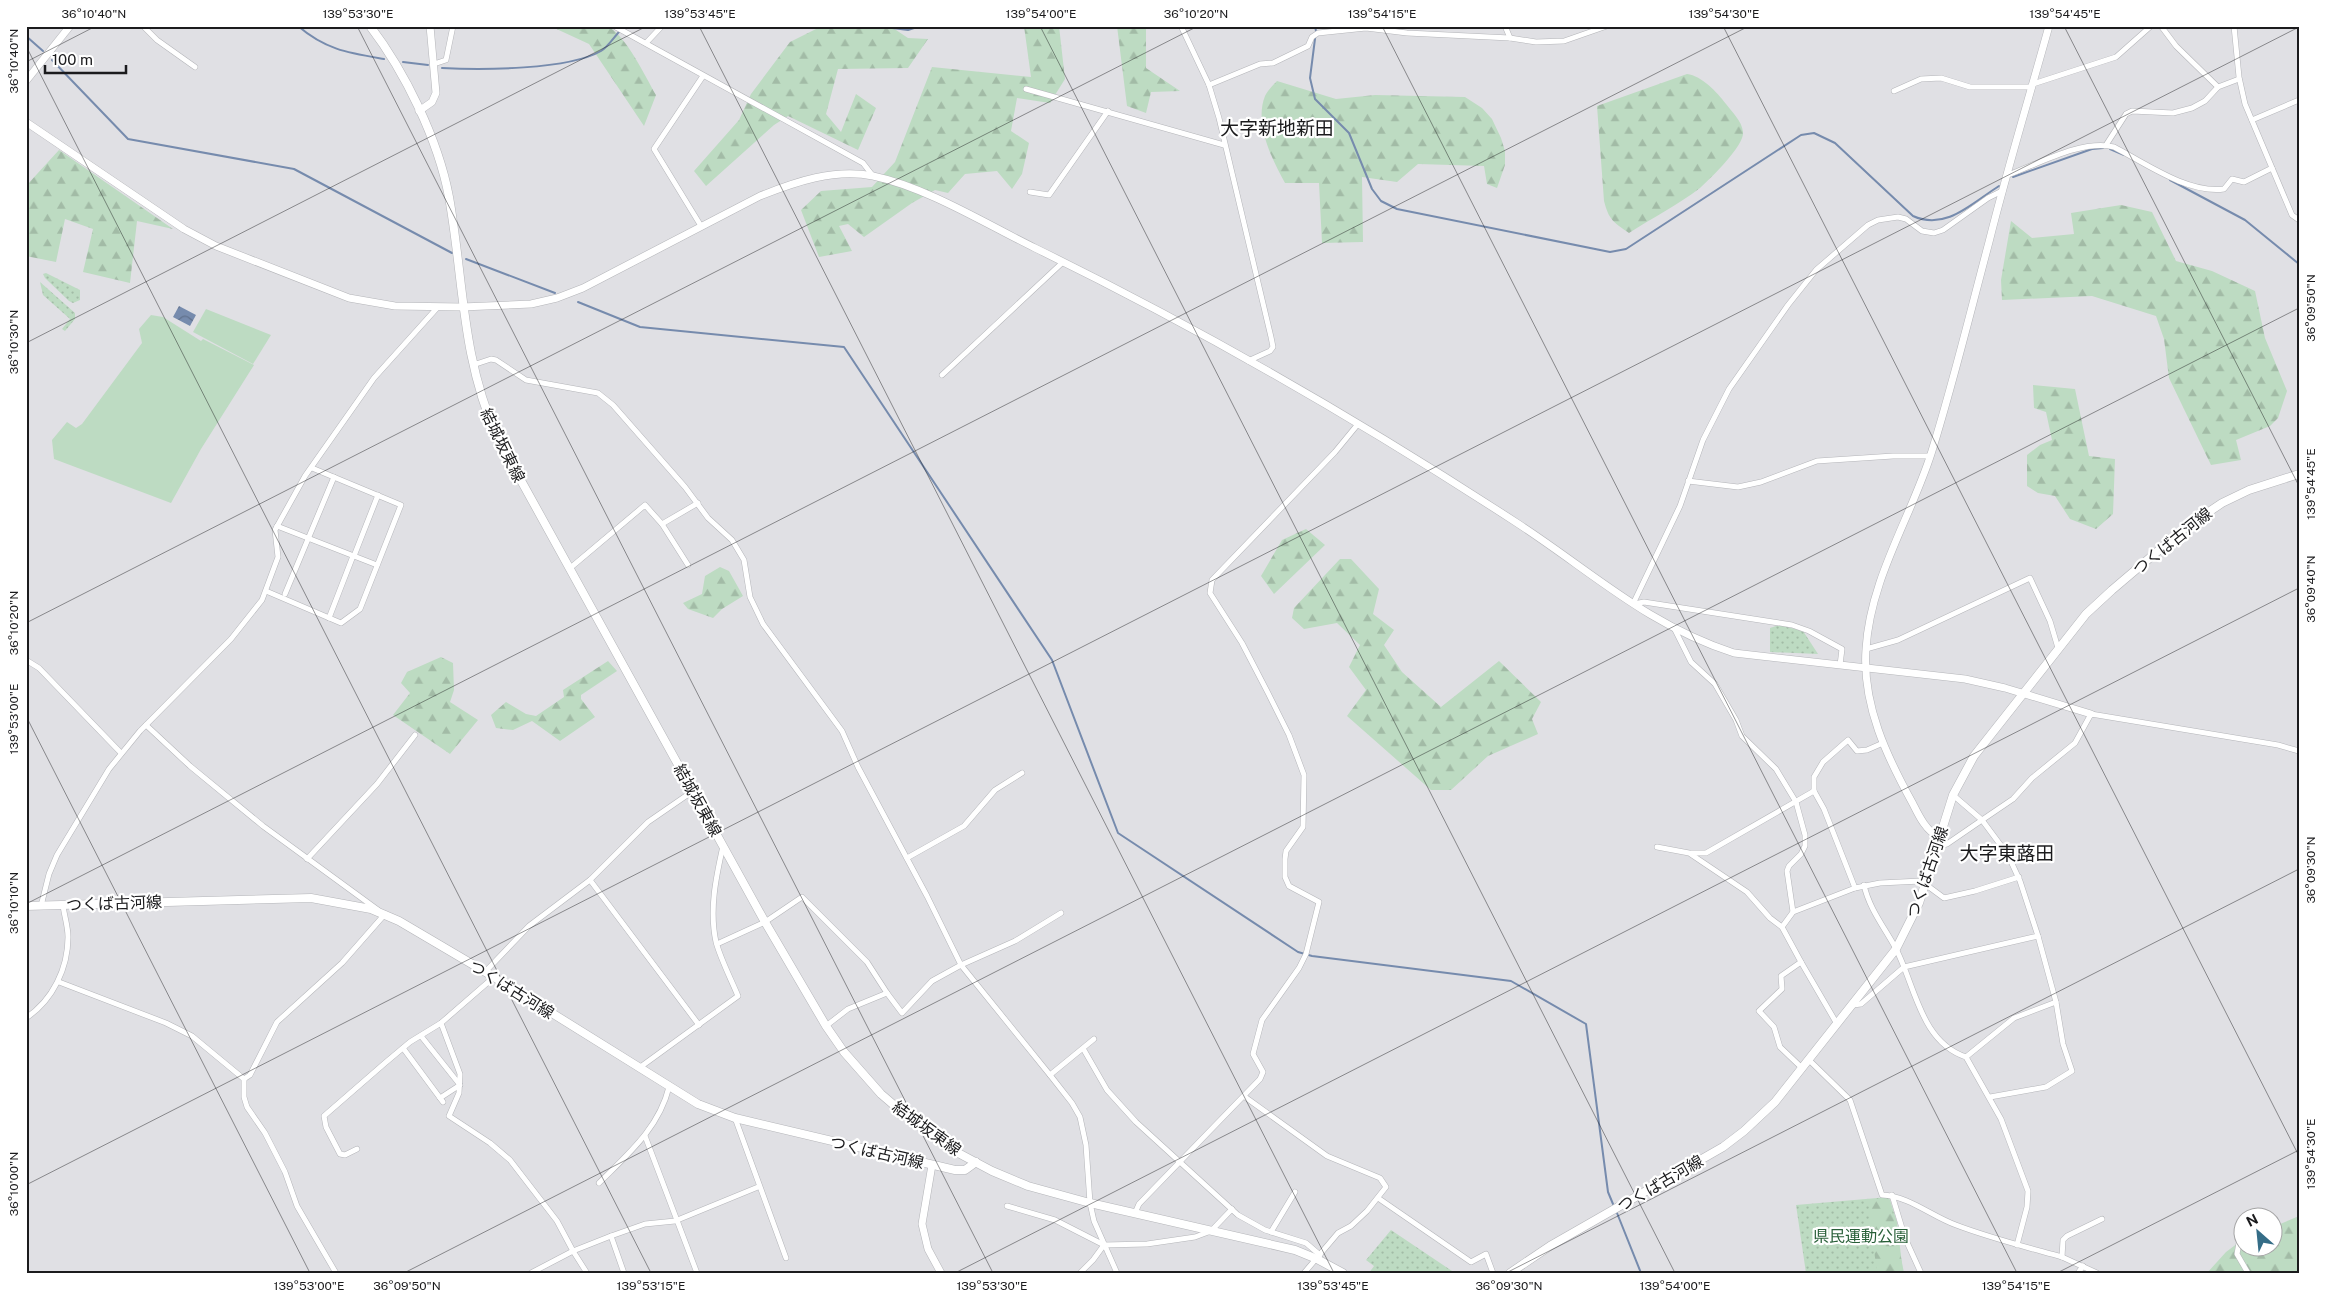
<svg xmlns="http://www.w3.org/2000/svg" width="2325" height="1299" viewBox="0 0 2325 1299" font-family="'Public Sans','Noto Sans JP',sans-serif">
<defs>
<pattern id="green-dots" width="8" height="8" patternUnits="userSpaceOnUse" patternTransform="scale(1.25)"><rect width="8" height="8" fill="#bddbc2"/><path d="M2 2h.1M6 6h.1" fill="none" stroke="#a2bba6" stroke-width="1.8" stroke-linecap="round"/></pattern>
<pattern id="forest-firs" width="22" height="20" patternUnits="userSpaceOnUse" patternTransform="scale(1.25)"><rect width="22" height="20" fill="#bddbc2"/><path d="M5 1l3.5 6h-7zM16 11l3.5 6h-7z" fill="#a2bba6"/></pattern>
<pattern id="water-waves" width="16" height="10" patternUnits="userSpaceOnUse" patternTransform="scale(1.25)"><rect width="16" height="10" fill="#768bad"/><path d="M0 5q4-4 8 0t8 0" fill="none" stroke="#60718c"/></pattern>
</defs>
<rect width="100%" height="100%" fill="#e0e0e4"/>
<g fill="url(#green-dots)">
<path d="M46,273L80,290V300L73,303L69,301L45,278L43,274Z"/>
<path d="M40,282L75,313V319L65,331L62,329L70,319L43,295Z"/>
<path d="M1779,625L1803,631L1818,654L1770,652V628Z"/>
<path d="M1889,1197L1897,1222L1903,1273H1806L1796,1205Z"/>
<path d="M1391,1230L1455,1273H1369L1374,1266L1366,1260Z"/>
</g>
<g fill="url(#forest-firs)">
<path d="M550,26H607C626,35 645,76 656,95L644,126L589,44Z"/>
<path d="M822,26H890L908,38L928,39L908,68L838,69L826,114L841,132L856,94L876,108L858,150L788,116L774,125L706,186L694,171L739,120L751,94L790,42Z"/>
<path d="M1024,26H1059L1065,79L1050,103L1017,98L1011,131L1029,143L1022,174L1012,189L997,171L965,174L948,193L935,190L912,203L864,237L848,224L839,226L852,251L819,257L801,210L821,191L872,187L895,162L932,67L1031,77Z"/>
<path d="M1117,26H1146V68L1180,91L1151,92L1146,113L1127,106Z"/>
<path d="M1687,74C1702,76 1717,92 1726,104C1732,112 1742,121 1743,132C1745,145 1710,179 1700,188C1678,205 1652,218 1629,233C1613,222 1609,220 1604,201L1597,106Z"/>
<path d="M1277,81L1336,99L1375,95L1465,97L1482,108L1492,119L1501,138L1505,151V165L1497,188L1487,184L1484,166L1418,164L1397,182L1362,177L1363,242L1322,243L1319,183H1285C1272,160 1254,123 1265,96C1267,91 1273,85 1277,81Z"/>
<path d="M59,150L173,229L137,221L130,283L83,272L93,229L65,219L56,262L26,256V186Z"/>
<path d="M2121,205L2152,212L2176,261L2212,271L2255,291L2265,338L2287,391L2278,418L2270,426L2236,440L2241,460L2211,465L2169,378L2164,339L2156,316L2092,296L2002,300L2001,280L2011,221L2032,238L2074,234L2071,213Z"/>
<path d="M2033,385L2075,389L2089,456L2115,459L2113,514L2096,529L2070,519L2055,496L2038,493L2027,486V455L2040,445L2052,440L2046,412L2034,408Z"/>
<path d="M1306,529L1325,545L1274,594L1261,576L1282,540Z"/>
<path d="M1340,559H1351L1379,589L1373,614L1394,630L1384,645L1402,672L1441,707L1499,661L1541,702L1532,719L1538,734L1488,756L1451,790H1431L1347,716L1366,690L1349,667L1360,645L1337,623L1304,629L1292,618L1294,608Z"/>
<path d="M720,567L729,571L743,596L722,609L713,618L688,609L683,603L702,594L705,576Z"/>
<path d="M441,657L453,663L454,690L450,702L478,720L450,754L393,715L410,693L401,683L407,672Z"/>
<path d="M608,661L617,671L581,695V699L595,717L560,741L532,721L513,730L496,728L491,715L506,702L526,714L536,716L564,697L563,690Z"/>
<path d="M1871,1199L1890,1200L1904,1273H1877L1870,1218Z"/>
<path d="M2299,1216V1273H2207L2226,1252L2242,1240V1246H2272L2273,1227Z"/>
</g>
<g fill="#bddbc2">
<path d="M206,309L271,335L253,364L193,332Z"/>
<path d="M151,315L163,317L201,341L203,339L254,365L201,449L171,503L54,459L52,440L67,422L76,428L82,424L142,343L139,329Z"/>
</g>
<path fill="url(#water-waves)" d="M179,306L196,315L190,326L173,317Z"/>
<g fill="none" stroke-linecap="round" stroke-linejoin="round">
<g stroke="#768bad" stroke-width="2">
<path d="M298,26C326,50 349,53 384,59"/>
<path d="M877,26L908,30L920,26"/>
<path d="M1315,26L1316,31L1310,78L1315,99L1349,133L1372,189L1381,201L1397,209L1610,252L1626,249L1801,135L1814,133L1835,143L1913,216C1946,231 1972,203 1999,186"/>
<path d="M26,36L43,51"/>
<path d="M52,60L128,139L294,169L452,253"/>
<path d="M403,62L428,65"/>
<path d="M442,68C481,70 568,70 601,51C608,47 614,37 619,32"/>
<path d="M2110,149L2124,155"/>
<path d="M2013,177L2092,149L2103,148"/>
<path d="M2170,180L2245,220L2299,264"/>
<path d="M466,259L555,293"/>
<path d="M578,302L640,327L844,347L1052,660L1118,833L1298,952L1312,956L1511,981L1586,1024L1608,1192L1613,1204"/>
<path d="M1617,1213L1641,1273"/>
</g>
<defs>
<g id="street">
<path d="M143,26L157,40L195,67"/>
<path d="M614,26L863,163L873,176"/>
<path d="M1181,26L1209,85L1219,118L1271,337L1273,347L1270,351L1248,361"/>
<path d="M1505,26L1510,38"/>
<path d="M2161,26L2176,46L2218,87"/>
<path d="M2234,26L2239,77L2245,104L2292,215L2299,220"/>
<path d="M646,43L662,26"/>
<path d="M434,64L446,60L453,26"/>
<path d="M2033,84L2116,57L2151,26"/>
<path d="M1209,85L1260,64L1273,63L1308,46L1312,37L1318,33L1366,28L1407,33L1510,38L1536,42L1564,41L1607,26"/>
<path d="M1026,89L1224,145"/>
<path d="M1894,91L1921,79L1941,78L1970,87H2032"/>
<path d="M2252,120L2299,100"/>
<path d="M2106,145L2126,114L2132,111L2173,113L2192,108L2205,101L2218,87L2239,79"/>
<path d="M2008,175C2038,164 2082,139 2114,147C2145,163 2188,194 2224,189L2232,179L2244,182L2272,168"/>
<path d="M1030,192L1049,195L1108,111"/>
<path d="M701,226L654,149L703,76"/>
<path d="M473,365L491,359L496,360L526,380L598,393L613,405L685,487L708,518L732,540L744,560L750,597L763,624L842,731L858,767L927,896L961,965L1050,1075L1072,1103L1080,1117L1086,1145L1090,1203L1094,1221L1117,1273"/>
<path d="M942,375L1063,262"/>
<path d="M1688,481L1738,487L1761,482L1817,461L1893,456H1930"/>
<path d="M662,524L698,503"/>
<path d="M277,526L377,565"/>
<path d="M354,556L378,495"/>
<path d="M569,569L645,505L662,524L688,565"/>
<path d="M266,591L341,623L360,609L401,505L312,468"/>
<path d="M285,594L334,477"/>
<path d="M1633,604L1680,506L1703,440L1729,389L1788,305L1816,270L1868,225L1878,220L1898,217L1906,219L1922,231L1934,233L1943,230L1988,198L2002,191"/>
<path d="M1634,604L1644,602L1792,625L1809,631L1842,649L1840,665"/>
<path d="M329,618L353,556"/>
<path d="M1675,630L1691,662L1715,684L1736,720L1742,736L1776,769L1796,802L1805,835V846L1801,854L1789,866L1787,871L1793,912L1782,927"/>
<path d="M1866,649L1898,640L2030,578L2050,621L2058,648"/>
<path d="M26,660L39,668L121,753"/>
<path d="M146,725L190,766L263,826L378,910"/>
<path d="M1953,795L1982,820L2013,799L2032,778L2075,743L2091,714L2278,745L2299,751"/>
<path d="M1657,847L1689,853L1747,892L1770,918L1782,927L1801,962"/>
<path d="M1691,853H1706L1814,791"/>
<path d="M907,858L964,826L995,790L1022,773"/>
<path d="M307,859L377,784L415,735"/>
<path d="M590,880L699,1025"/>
<path d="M1864,885C1869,908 1884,927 1895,947C1915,984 1920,1042 1966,1057L2001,1119L2028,1191L2027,1207L2017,1245"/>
<path d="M1855,888L1824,809L1814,791V777L1823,762L1848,740L1857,751L1867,750L1883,743"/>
<path d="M41,906L49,874L57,855L109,769L140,731L231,639L262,600L278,557L275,530L305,476L374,378L437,308"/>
<path d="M1793,912L1855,888L1880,883L1921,881L1944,898L1975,891L2019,877"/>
<path d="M717,944L765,922L802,897L867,962L887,993L848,1009L826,1026"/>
<path d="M485,972L529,926L590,880L648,822L693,791"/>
<path d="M59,982L166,1023L192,1036L244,1079V1097L247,1107L265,1133L285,1172L297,1206L336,1273"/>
<path d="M887,993L902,1013L932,981L961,965L1015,941L1061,913"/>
<path d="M1853,1005L1861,1004L1904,967L2038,936L2020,881L2008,855L1982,820L1947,844L1936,848"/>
<path d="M26,1018C53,1000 68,968 68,937C68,926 64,915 63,905"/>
<path d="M441,1023L460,1074L459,1093L449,1116L490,1143L510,1160L557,1221L573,1251L587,1273"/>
<path d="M421,1036L460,1085L440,1098"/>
<path d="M403,1048L443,1102"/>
<path d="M1084,1050L1107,1090L1136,1122L1238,1215L1265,1230L1306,1243L1320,1255"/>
<path d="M1966,1057L2014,1018L2056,1002L2038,936"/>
<path d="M1809,1060L1850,1100L1882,1195C1909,1196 1931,1216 1956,1225C1990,1238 2026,1247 2062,1257L2063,1240L2067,1236L2102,1219"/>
<path d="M639,1068L738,996C731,979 721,960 716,942C709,910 716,877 723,846"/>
<path d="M1802,1068L1780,1047L1774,1027L1759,1011L1782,989L1781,976L1801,962L1837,1024"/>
<path d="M1050,1075L1094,1039"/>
<path d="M244,1079L250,1075L277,1022L342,963L385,914"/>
<path d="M1245,1097L1327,1156L1380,1178L1386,1187L1367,1211L1351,1226L1338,1233L1304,1273"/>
<path d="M1990,1097L2046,1087L2072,1071L2063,1044L2056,1002"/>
<path d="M735,1118L786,1258"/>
<path d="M645,1136L697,1273"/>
<path d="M357,1149L345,1155L340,1154L326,1127L324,1116L385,1063L410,1042L441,1023L494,977"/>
<path d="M599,1183C628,1154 659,1128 669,1087"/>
<path d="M1892,1195L1905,1238L1921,1273"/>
<path d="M1378,1198L1471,1262L1486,1254L1493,1273"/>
<path d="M1007,1206L1055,1220L1104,1245L1147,1244L1195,1237L1211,1231L1232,1209"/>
<path d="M1135,1213L1139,1204L1260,1079L1263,1072L1253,1054L1262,1020L1299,968L1306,954L1319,902L1289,886L1285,877V859L1286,851L1303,827L1304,775L1289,735L1268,693L1242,643L1210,593L1212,580L1335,452L1358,424"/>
<path d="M2242,1226L2237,1254L2248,1273"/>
<path d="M1271,1232L1295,1192"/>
<path d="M611,1236L624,1273"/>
<path d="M2062,1257L2097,1273"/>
<path d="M531,1273L573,1251L611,1236L645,1224L675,1221L758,1187"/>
<path d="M1080,1273L1093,1260L1104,1245"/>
<path d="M2078,1273L2083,1266"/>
</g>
<g id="secondary">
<path d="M26,81L70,26"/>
<path d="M419,111L432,102L436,93L430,26"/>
<path d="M26,122L184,229L216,246L349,298L395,306L462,307L531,304L557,298L583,288L760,196C795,182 835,168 873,176C926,187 986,224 1035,248C1201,329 1362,422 1517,523C1591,571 1647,625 1734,653L1965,679L2005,688L2091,714"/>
<path d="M1939,837C1926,831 1919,816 1913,804C1887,757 1862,705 1866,649C1870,580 1910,519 1931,454C1953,384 1970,313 1989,242C2007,170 2029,98 2049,26"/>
<path d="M932,1165L922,1224L928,1249L941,1273"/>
</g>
<g id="primary">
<path d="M370,26C405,72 438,139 449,197C464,281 461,356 497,437L765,922L826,1026L844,1052L881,1094L909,1118L947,1147L992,1171L1028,1186L1090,1203L1295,1250L1317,1259L1343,1273"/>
<path d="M26,906L311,898L371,909L399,921L494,977L698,1104L735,1118L955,1170H965L976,1162"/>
<path d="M1510,1273L1550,1246L1723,1147L1744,1131L1775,1102L1896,949L1919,903L1953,795L1974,756L2086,614L2112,590L2185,528L2222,503L2249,490L2299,474"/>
</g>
</defs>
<use href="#street" stroke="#b4b5b9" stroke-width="6"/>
<use href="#secondary" stroke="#b4b5b9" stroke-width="8"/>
<use href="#primary" stroke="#b4b5b9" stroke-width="9"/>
<use href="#street" stroke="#fff" stroke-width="5"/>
<use href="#secondary" stroke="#fff" stroke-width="7"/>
<use href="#primary" stroke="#fff" stroke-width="8"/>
</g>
<path fill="none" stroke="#1b1b1d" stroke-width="1" stroke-opacity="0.45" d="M357,26L993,1273M699,26L1334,1273M1040,26L1675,1273M1382,26L2017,1273M1723,26L2299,1156M2064,26L2299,486M26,46L651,1273M26,62L96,26M26,343L647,26M26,623L1198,26M26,716L310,1273M26,904L1749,26M26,1185L2299,27M404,1273L2299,308M955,1273L2299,588M1506,1273L2299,869M2057,1273L2299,1150"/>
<g text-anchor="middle" stroke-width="4.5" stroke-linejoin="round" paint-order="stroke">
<g font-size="16" fill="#1b1b1d" stroke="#fff">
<text transform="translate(503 445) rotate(64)" y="6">結城坂東線</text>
<text transform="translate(2172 541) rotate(-39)" y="6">つくば古河線</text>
<text transform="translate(698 800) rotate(61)" y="6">結城坂東線</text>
<text transform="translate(1927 872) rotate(-71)" y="6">つくば古河線</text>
<text transform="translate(114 903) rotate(-2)" y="6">つくば古河線</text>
<text transform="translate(512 989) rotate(32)" y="6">つくば古河線</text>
<text transform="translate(927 1128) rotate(36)" y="6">結城坂東線</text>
<text transform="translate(877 1152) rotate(13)" y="6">つくば古河線</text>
<text transform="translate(1660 1183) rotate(-30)" y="6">つくば古河線</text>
</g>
<g font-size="16" fill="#285f38" stroke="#fff">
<text x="1861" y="1242">県民運動公園</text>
</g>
<g font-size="19" fill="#1b1b1d" stroke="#fff">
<text x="1277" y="135">大字新地新田</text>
<text x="2007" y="860">大字東蕗田</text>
</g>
</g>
<rect width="2325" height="1299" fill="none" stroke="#ffffff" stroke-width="55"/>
<g transform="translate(2258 1232) rotate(333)"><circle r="24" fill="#ffffff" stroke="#a4a4a5"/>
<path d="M0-4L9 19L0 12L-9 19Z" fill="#356d87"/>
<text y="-8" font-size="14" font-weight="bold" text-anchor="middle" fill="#1b1b1d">N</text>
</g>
<path d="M45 65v8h81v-8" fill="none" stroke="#1b1b1d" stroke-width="2.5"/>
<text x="52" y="65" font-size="15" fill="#1b1b1d" stroke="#ffffff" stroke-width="4" paint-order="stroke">100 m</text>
<rect x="28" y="28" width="2270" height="1244" fill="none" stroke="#1b1b1d" stroke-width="2"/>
<g font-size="12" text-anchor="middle" fill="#1b1b1d">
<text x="94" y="18">36°10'40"N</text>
<text x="358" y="18">139°53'30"E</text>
<text x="700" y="18">139°53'45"E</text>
<text x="1041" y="18">139°54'00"E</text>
<text x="1196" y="18">36°10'20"N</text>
<text x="1382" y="18">139°54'15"E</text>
<text x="1724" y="18">139°54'30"E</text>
<text x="2065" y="18">139°54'45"E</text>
<text transform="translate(14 61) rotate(-90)" y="4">36°10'40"N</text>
<text transform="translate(2311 308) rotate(-90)" y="4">36°09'50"N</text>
<text transform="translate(14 342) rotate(-90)" y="4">36°10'30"N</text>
<text transform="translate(2311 484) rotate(-90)" y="4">139°54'45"E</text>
<text transform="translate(2311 589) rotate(-90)" y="4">36°09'40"N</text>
<text transform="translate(14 623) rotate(-90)" y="4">36°10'20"N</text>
<text transform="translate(14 719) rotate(-90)" y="4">139°53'00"E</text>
<text transform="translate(2311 870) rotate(-90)" y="4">36°09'30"N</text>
<text transform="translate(14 903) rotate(-90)" y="4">36°10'10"N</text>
<text transform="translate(2311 1154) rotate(-90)" y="4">139°54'30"E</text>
<text transform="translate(14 1184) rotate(-90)" y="4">36°10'00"N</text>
<text x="309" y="1290">139°53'00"E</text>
<text x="407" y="1290">36°09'50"N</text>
<text x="651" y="1290">139°53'15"E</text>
<text x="992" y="1290">139°53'30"E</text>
<text x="1333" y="1290">139°53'45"E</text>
<text x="1509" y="1290">36°09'30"N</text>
<text x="1675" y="1290">139°54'00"E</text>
<text x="2016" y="1290">139°54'15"E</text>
</g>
</svg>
